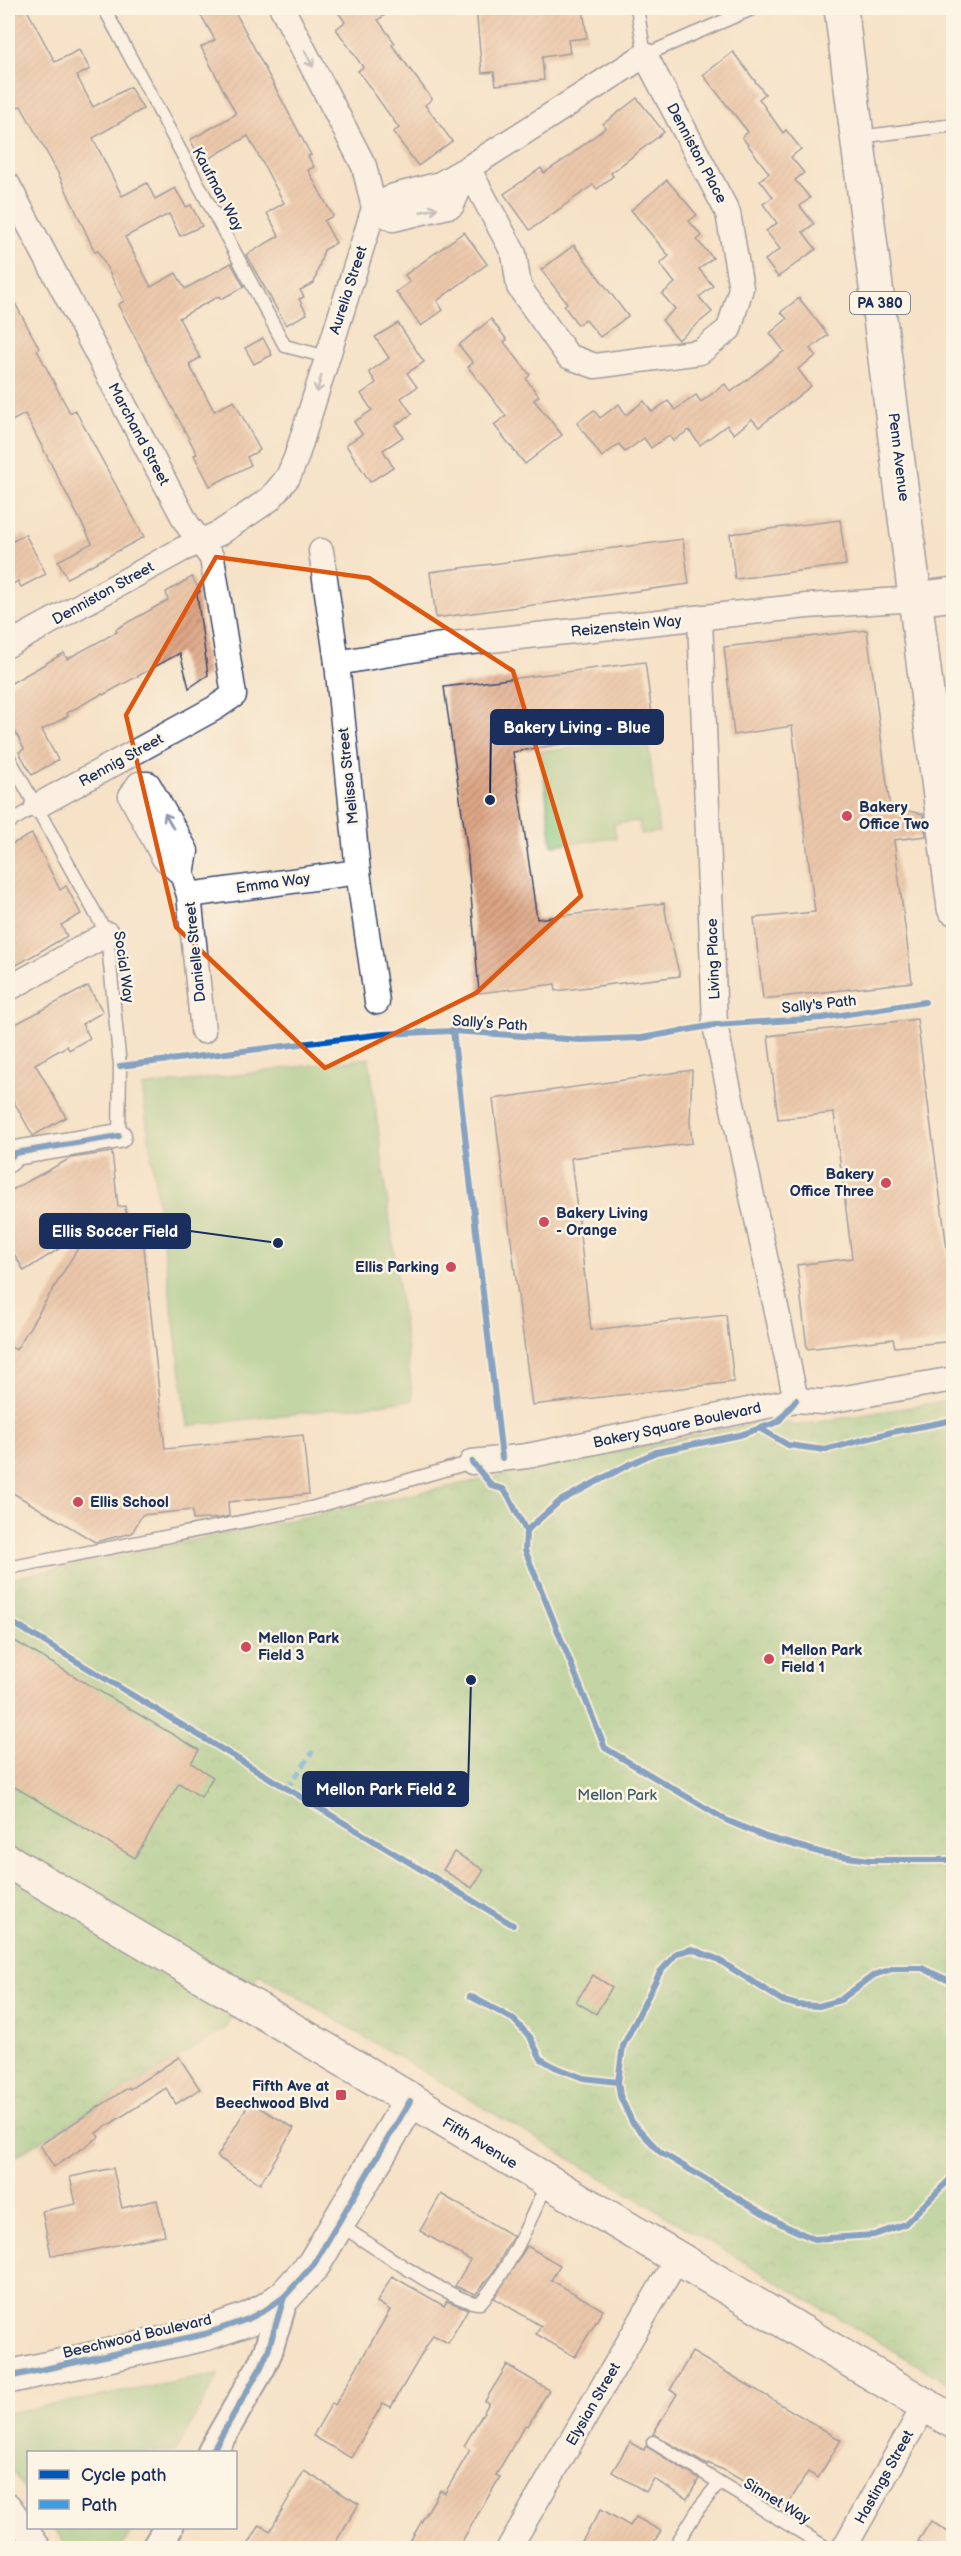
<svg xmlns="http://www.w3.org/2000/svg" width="961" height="2556" viewBox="0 0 961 2556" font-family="'Balsamiq Sans',sans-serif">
<defs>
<pattern id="park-crowns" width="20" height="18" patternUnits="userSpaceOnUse" patternTransform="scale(1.5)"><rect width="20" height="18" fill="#88c67d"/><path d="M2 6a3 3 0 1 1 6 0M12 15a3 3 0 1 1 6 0" fill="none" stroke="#6ea16a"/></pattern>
<pattern id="building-hatch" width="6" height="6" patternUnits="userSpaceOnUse" patternTransform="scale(1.5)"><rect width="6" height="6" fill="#dea585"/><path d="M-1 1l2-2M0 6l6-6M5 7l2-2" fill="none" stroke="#b38770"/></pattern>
</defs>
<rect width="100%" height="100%" fill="#fcf5e5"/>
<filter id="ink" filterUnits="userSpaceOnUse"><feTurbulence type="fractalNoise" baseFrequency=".0167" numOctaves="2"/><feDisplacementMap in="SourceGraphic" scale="12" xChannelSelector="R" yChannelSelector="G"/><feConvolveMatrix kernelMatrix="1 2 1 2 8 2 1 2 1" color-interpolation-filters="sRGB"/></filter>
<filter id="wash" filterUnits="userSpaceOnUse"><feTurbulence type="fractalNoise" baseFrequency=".008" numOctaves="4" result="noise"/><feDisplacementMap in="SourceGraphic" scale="24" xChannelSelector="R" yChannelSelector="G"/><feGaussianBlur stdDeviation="1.35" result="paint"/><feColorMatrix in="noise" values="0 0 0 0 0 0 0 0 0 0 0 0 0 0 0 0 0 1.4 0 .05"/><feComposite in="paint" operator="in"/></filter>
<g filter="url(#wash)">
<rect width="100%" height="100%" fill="#f5e2c7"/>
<g fill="#88c67d" stroke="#527a6e" stroke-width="1.5">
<path d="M648,740L659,832L641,834L639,821L614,824L616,838L552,845L541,751Z"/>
<path d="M369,1058L413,1400L188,1426L142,1087Z"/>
<path d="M219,2374L175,2452H28V2494L8,2465V2413Z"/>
<path d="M53,2528H133L121,2548H69Z"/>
</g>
<path fill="url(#park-crowns)" stroke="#527a6e" stroke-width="1.5" d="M953,1400V2386L259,1974L225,2029L8,2161V1579L777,1418L795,1426Z"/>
<g id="blocks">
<g fill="url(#building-hatch)">
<path d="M8,8H26L55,62L79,50L90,69L77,76L93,107L130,87L143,109L93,138L122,196L147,183L155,199L175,188L186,207L191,205L202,226L180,236L169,214L125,237L151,287L176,273L185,289L231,263L244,287L221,299L219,296L179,318L200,358L189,364L214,411L234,401L260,450L247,457L251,465L210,486L194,455L197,454L118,305L124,301L98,251L95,252L58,173L21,106L17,107L8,89Z"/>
<path d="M197,8H233L311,155L308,156L314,167L308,170L333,216L324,221L336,243L324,250L314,283L300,290L304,297L299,299L307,314L286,325L246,255L279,236L267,213L284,203L248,136L203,162L190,140L236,114L201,47L215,40Z"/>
<path d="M335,8H395L378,20L395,43L392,45L432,99L425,105L452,141L418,166L393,132L399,128L358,71L363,67L336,29L345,22Z"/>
<path d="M476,8H583L587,38L568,40L570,53L542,57L544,80L496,85L494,72L482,73Z"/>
<path d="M733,52L765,94L759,99L783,133L786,130L801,149L791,157L804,173L795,180L810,198L800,206L814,224L803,232L816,249L778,277L765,260L780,249L766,231L777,223L763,204L773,197L760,180L769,173L742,137L748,132L703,75Z"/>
<path d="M637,98L664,132L611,173L613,176L597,189L593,185L530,230L504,194L541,168L544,173L564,160L605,128L603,124Z"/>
<path d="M667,180L697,215L689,221L702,236L697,240L713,258L699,269L713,286L699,297L712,312L678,340L662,320L675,309L662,294L675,283L660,264L669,256L631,210Z"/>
<path d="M464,232L487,264L437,301L443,310L421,326L396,292L410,282L405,275Z"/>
<path d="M574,245L628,316L600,337L585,319L578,325L564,306L567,303L541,270Z"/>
<path d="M8,290L39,348L37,350L70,413L75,410L144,537L67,578L58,561L92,543L25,414L8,423Z"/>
<path d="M799,298L828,335L810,349L816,356L798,369L811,386L759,427L752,419L734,434L727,425L700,445L689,430L673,441L669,435L651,448L644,438L625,452L619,444L602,457L577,423L594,410L600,418L619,404L626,415L644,401L652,412L668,401L675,410L696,395L701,402L725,384L731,392L784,351L770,333L787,319L781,312Z"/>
<path d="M491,319L507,340L504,342L530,375L526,379L539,396L534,400L562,435L525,464L494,425L506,416L468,367L473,363L459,345Z"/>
<path d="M398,323L424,362L407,373L417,387L401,398L412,414L395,425L403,437L383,450L393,467L370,482L346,445L362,434L354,422L372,410L361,394L376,383L369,372L389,358L375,337Z"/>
<path d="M263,338L272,355L254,364L245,348Z"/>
<path d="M840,520L846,565L735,579L730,534Z"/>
<path d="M25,534L46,574L21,587L18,581L8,587V544Z"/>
<path d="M683,539L689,584L436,618L430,572Z"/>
<path d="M192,577L200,591L197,594L208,675L189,688L180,653L103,695L102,694L67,713L68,716L42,730L58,760L32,775L19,752L24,749L8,717V685L64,653L67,659L117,632L116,629L168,600L166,592Z"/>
<path d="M867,630L890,807L923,814L926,836L894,840L912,982L763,999L754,918L815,912L792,726L734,735L724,647Z"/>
<path d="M645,662L654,729L513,752L537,919L664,903L670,938L680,976L556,991L555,984L479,993L467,847L444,687Z"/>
<path d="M32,834L60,890L66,886L81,914L61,925L67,936L8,970V846Z"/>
<path d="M88,986L103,1012L82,1024L90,1038L69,1050L67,1046L35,1064L66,1117L33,1136L8,1091V1028Z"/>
<path d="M917,1019L954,1303V1341L895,1347L893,1339L807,1349L797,1265L852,1258L834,1113L778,1119L768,1036Z"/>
<path d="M692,1070L690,1123L692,1143L571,1158L591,1330L726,1315L734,1382L532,1405L493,1099Z"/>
<path d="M112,1152L118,1207L125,1206L127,1220L141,1218L165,1449L303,1435L309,1494L228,1502L229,1516L220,1518L193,1520L192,1510L142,1515L132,1533L95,1542L8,1490V1345L16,1350L89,1230L24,1271L8,1244V1192L71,1158Z"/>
<path d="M8,1637L199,1750L191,1763L213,1777L201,1797L179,1783L135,1858L8,1783Z"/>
<path d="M454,1852L484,1870L472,1888L443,1870Z"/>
<path d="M593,1975L612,1987L596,2014L576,2002Z"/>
<path d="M179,2057L200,2089L176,2104L166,2088L96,2133L99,2137L54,2167L40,2145L129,2087L130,2089Z"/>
<path d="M250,2102L294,2128L260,2184L217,2157Z"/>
<path d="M113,2168L122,2208L157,2200L165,2235L78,2253L51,2255L42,2211L76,2204L70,2177Z"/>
<path d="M441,2194L513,2236L494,2271L476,2294L455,2286L470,2260L420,2231Z"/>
<path d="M527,2246L560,2265L551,2280L603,2310L575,2357L536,2334L541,2326L494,2298Z"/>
<path d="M392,2276L444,2306L447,2301L468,2309L448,2343L433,2335L391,2407L383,2403L351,2458L313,2436L332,2403L335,2405L390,2310L377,2302Z"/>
<path d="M692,2352L841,2440L818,2478L808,2472L787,2506L729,2473L708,2463L707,2465L653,2434L677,2394L670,2390Z"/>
<path d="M507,2365L549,2390L528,2426L525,2425L496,2475L500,2477L458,2548H406L440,2490L445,2493L470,2450L464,2446L489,2403L485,2401Z"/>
<path d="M630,2442L644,2450L646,2446L699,2479L687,2499L654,2479L646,2492L612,2472Z"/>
<path d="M304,2471L359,2504L332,2548H246L260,2525L270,2531Z"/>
<path d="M601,2509L630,2526L636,2517L661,2531L650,2548H578Z"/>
<path d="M931,2521L954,2536V2548H929L918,2541Z"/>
</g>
</g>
</g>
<g filter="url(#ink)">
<use href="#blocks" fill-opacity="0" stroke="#3c4a6e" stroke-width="1.5"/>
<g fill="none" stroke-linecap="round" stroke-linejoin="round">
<defs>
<g id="service">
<path d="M104,8L285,346L327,357"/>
<path d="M637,8L645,55L754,8"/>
<path d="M859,137L954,125"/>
<path d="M8,756L107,934L120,1066L119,1136"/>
<path d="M8,823L37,806"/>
<path d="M8,1568L311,1508L472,1462"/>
<path d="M340,2225C365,2241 456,2305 480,2303C510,2269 528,2224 547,2183"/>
<path d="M653,2442L827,2548"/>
<path d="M674,2548L699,2508L719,2483"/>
</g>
<g id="minor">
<path d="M8,185L187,524L212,558L234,695L215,708L37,806"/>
<path d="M374,208L394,196L440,184L468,168L645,55L728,213L741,288L729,329L700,352L595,366L568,356L519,287L514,254L468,168"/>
<path d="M374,208L393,219L452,205L468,168"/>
<path d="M321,551L337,663L358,872L377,1002"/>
<path d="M700,618L715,1025L796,1400"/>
<path d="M8,645L183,549L220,533L270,499L288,477L296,458L374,208L364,166L282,8"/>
<path d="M337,663L435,646L807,606L917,599"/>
<path d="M182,874L164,858L131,796L139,784H148L186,851L182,874L189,895L203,1031"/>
<path d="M189,895L358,872"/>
<path d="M8,989L107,934"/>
<path d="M8,1160L15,1153L119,1136"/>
<path d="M472,1462L527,1456L796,1400L822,1402L954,1379"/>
<path d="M8,2505L39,2548"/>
<path d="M509,2548L677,2259"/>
<path d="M844,2548L925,2405"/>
</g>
<g id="tertiary">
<path d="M212,2452L261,2367L268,2351L284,2297"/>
<path d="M156,2548L168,2528"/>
</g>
<g id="secondary">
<path d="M917,599L954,594"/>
<path d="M8,2377L205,2334L248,2319L267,2309L284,2297L314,2264L410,2101"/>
</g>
<path id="primary" d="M841,8L954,908"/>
<path id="trunk" d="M8,1861L954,2422"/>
</defs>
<use href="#service" stroke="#3c4a6e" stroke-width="15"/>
<use href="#minor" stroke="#3c4a6e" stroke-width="27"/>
<use href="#tertiary" stroke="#3c4a6e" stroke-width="32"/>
<use href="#secondary" stroke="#3c4a6e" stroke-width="36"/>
<use href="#primary" stroke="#3c4a6e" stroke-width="36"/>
<use href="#trunk" stroke="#3c4a6e" stroke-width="36"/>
<use href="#service" stroke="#fff" stroke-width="12"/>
<use href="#minor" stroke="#fff" stroke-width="24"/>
<use href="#tertiary" stroke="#fff" stroke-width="28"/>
<use href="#secondary" stroke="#fff" stroke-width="33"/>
<use href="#primary" stroke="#fff" stroke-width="33"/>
<use href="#trunk" stroke="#fff" stroke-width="33"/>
<path stroke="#3b9de6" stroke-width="4.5" stroke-dasharray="9 4.5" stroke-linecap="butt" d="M287,1789L313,1751"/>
<defs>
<g id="cycleway">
<path d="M453,1031L502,1458"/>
<path d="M120,1066L383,1034L453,1031L581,1040L642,1038L715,1025L822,1018L925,1002"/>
<path d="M8,1160L15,1153L119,1136"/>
<path d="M796,1400L778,1422L740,1435L656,1452L628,1465L560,1501L526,1531L525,1550L605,1748L726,1820L766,1837L826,1854L870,1860H954"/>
<path d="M759,1428L788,1445L825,1450L892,1432L954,1420"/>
<path d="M472,1462L492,1486L503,1489L508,1495L526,1531"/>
<path d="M8,1620L513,1925"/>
<path d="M954,1983L922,1968H895L874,1975L840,2000L819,2006L798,2005L783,2001L717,1959L692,1949L677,1953L660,1972L623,2046L618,2082L620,2096L632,2122L660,2152L783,2225L814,2239L874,2235L905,2224L954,2175"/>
<path d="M470,1996L513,2019L530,2037L541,2059L555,2067L583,2078L618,2082"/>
<path d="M8,2377L205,2334L248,2319L267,2309L284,2297L314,2264L410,2101"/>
<path d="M212,2452L261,2367L268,2351L284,2297"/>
</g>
</defs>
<use href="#cycleway" stroke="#fcf5e5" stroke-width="10"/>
<use href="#cycleway" stroke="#0057b8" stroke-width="6"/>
</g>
<defs><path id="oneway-shaft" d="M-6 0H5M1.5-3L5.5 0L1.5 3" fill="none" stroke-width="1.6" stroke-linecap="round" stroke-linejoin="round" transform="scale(1.5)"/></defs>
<g stroke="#8d97ae">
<use href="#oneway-shaft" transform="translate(309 59) rotate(63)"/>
<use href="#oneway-shaft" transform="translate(429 210) rotate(-13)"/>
<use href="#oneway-shaft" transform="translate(319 384) rotate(106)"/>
<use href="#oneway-shaft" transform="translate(169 821) rotate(-120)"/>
</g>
</g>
<path d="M0 0H961V2556H0ZM216,557L369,578L513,671L581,896L476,993L325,1068L176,927L126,715Z" fill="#f5e2c7" fill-opacity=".55" fill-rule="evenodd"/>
<path fill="none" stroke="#de5710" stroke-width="4.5" stroke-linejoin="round" d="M216,557L369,578L513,671L581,896L476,993L325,1068L176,927L126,715Z"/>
<g fill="#d1495b" stroke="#fcf5e5" stroke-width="2">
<circle cx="847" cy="816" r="6"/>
<circle cx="886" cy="1183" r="6"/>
<circle cx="544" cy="1222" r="6"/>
<circle cx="451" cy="1267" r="6"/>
<circle cx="78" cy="1502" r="6"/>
<circle cx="246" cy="1647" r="6"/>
<circle cx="769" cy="1659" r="6"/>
<rect x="335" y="2089" width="12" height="12" rx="3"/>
</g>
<g text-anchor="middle" stroke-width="5" stroke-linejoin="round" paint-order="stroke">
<rect fill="#fcf5e5" stroke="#5e6a86" stroke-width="1.5" x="850" y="292" width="60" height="22" rx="4.5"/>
<g font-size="14" font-weight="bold" fill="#1b2f5e">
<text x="880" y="308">PA 380</text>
</g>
<g font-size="15" fill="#1b2f5e" stroke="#fcf5e5">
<text transform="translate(697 153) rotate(62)" y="5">Denniston Place</text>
<text transform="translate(218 189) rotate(62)" y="5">Kaufman Way</text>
<text transform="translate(348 290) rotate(-72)" y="5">Aurelia Street</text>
<text transform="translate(139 434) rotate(62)" y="5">Marchand Street</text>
<text transform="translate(899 457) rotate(83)" y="5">Penn Avenue</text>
<text transform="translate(103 593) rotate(-29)" y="5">Denniston Street</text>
<text transform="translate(626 626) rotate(-6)" y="5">Reizenstein Way</text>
<text transform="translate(121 760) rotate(-29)" y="5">Rennig Street</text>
<text transform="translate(348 776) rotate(-96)" y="5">Melissa Street</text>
<text transform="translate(273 883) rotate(-8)" y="5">Emma Way</text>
<text transform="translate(195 952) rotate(-96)" y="5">Danielle Street</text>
<text transform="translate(713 959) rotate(-92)" y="5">Living Place</text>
<text transform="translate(124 967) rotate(82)" y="5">Social Way</text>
<text transform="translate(819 1004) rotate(-6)" y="5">Sally's Path</text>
<text transform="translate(490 1023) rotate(4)" y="5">Sally’s Path</text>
<text transform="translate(677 1425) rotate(-12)" y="5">Bakery Square Boulevard</text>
<text transform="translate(480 2143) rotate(31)" y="5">Fifth Avenue</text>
<text transform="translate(137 2336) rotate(-13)" y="5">Beechwood Boulevard</text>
<text transform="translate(593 2404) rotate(-60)" y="5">Elysian Street</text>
<text transform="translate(884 2477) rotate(-61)" y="5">Hastings Street</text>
<text transform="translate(777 2501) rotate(31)" y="5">Sinnet Way</text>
</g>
<g font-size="15" font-weight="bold" fill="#1b2f5e" stroke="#fcf5e5" text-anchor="start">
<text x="859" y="812">Bakery<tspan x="859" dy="17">Office Two</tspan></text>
<text x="874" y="1179" text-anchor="end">Bakery<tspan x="874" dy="17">Office Three</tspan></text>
<text x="556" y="1218">Bakery Living<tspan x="556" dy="17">- Orange</tspan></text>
<text x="439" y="1272" text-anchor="end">Ellis Parking</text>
<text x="90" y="1507">Ellis School</text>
<text x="258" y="1643">Mellon Park<tspan x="258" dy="17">Field 3</tspan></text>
<text x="781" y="1655">Mellon Park<tspan x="781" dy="17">Field 1</tspan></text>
<text x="329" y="2091" text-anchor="end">Fifth Ave at<tspan x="329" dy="17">Beechwood Blvd</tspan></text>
</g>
<g font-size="15" fill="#3c5c67" stroke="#fcf5e5">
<text x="617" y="1800">Mellon Park</text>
</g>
</g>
<path fill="none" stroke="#1b2f5e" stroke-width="2" d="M490 800L491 727M278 1243L190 1231M471 1680L468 1789"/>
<g fill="#1b2f5e" stroke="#fcf5e5" stroke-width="2">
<circle cx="490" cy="800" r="6"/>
<circle cx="278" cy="1243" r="6"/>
<circle cx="471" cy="1680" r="6"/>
</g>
<g fill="#1b2f5e" stroke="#1b2f5e" stroke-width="2">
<rect x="491" y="710" width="172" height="34" rx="6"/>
<rect x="40" y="1214" width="150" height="34" rx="6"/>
<rect x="303" y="1772" width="165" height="34" rx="6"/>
</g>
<g font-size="16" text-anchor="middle" font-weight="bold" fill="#fff">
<text x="577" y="733">Bakery Living - Blue</text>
<text x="115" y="1237">Ellis Soccer Field</text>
<text x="386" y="1795">Mellon Park Field 2</text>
</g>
<rect width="961" height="2556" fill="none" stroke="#fcf5e5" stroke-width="30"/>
<rect x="27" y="2451" width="210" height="78" fill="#fcf5e5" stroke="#a2a6af" stroke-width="1.5"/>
<rect x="39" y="2470" width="30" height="9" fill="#0057b8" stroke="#a2a6af" stroke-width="1.5"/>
<text x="81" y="2481" font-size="18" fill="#1b2f5e">Cycle path</text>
<rect x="39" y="2500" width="30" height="9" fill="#3b9de6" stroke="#a2a6af" stroke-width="1.5"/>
<text x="81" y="2511" font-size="18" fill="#1b2f5e">Path</text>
</svg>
